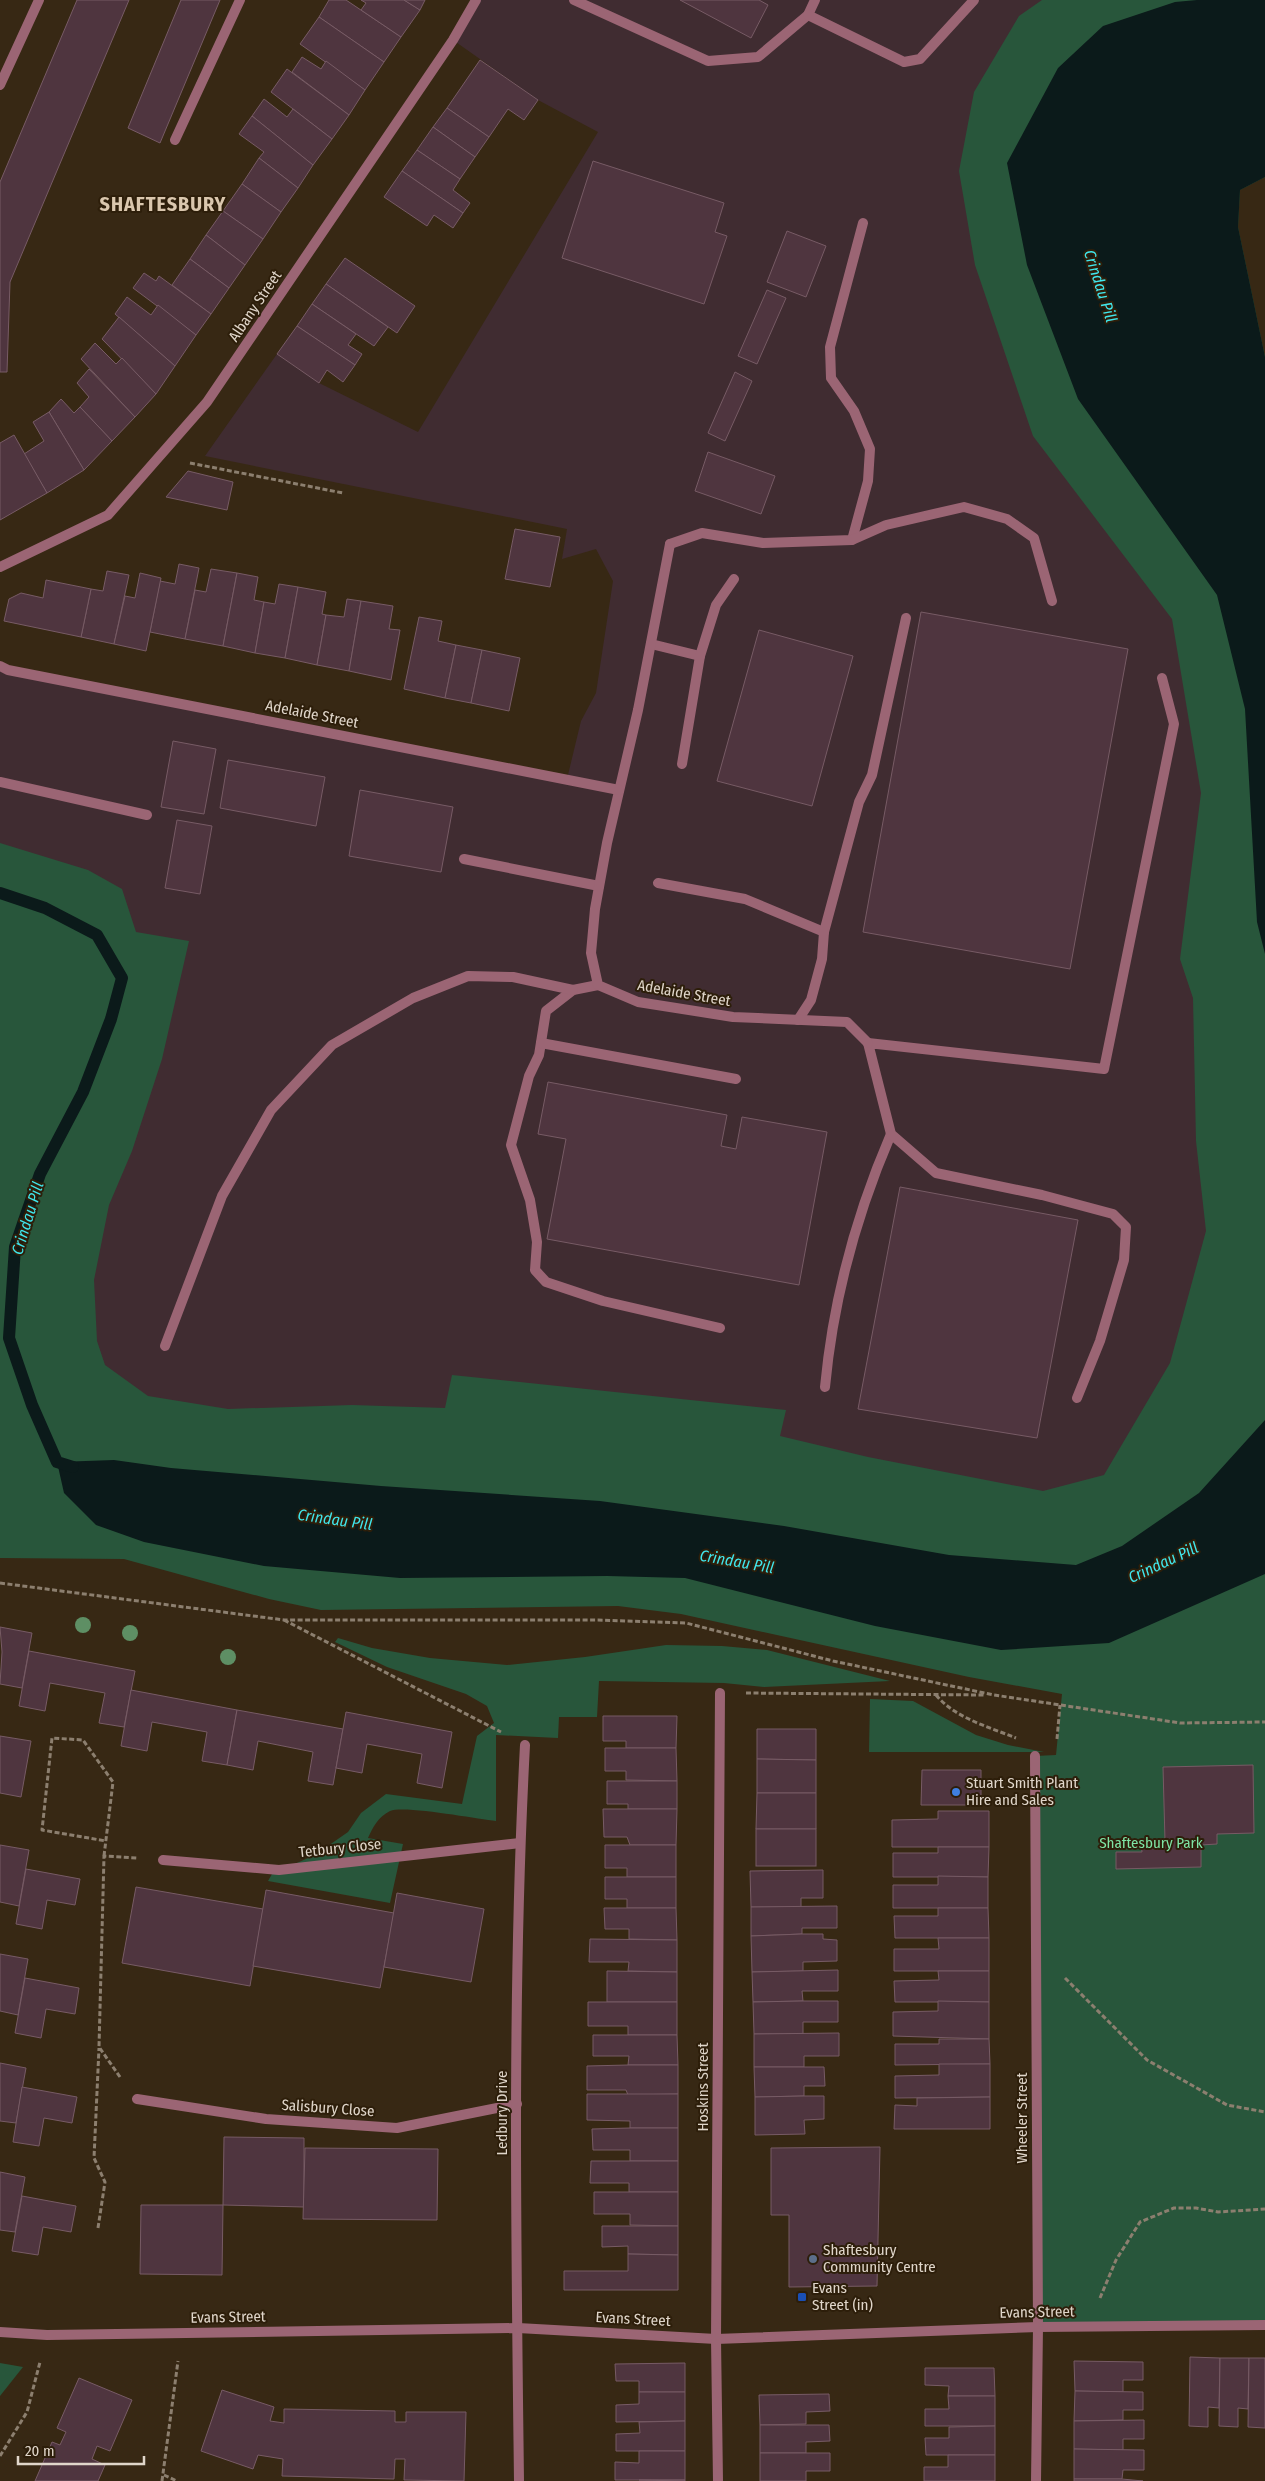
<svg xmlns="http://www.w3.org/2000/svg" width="1265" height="2481" viewBox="0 0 1265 2481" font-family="'Fira Sans Condensed',sans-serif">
<rect width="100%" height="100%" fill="#372814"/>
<path fill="#402c31" d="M476,0H1197L1217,595L1265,954V1420L1122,1546L114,1460L0,893V666L567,779L581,721L596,693L613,581L596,549L562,559L567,529L205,456L277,354L319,383L418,432L598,132L538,100L453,40Z"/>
<g fill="#28563b">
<path d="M1042,0H1265V177L1240,190L1238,227L1265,357V2325L1038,2327L1035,1756L1056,1755L1062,1694L969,1677L681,1614L618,1606L321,1610L269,1599L124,1559L0,1558V843L88,870L122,889L136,932L189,941L162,1059L132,1151L109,1205L94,1280L97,1341L105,1365L148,1396L228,1409L352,1405L445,1408L452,1375L786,1410L780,1436L868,1457L1043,1491L1104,1475L1170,1363L1206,1231L1196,1141L1193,998L1180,959L1201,793L1172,619L1033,436L975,265L959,171L974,92L1019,16Z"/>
<path d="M338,1638L372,1648L430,1658L507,1665L585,1657L666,1645L722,1646L767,1650L890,1681L764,1687L724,1683L599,1681L597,1717H559L558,1738L496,1735V1821C476,1819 405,1805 390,1811C378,1817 373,1827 368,1838L403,1844L390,1903L268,1881L272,1874L315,1855L348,1832L361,1813L386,1794L462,1804L477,1736L494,1723L487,1706L466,1694L387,1667L335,1642Z"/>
<path d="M870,1699L913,1701L976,1735L1008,1745L1044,1752H869Z"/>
<path d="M0,2363L23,2367L0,2396Z"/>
</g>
<g fill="#0b1a1a">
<path d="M1197,0H1265V177L1240,190L1238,227L1265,357V954L1257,922L1245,709L1217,595L1078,399L1027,265L1007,163L1058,68L1103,26L1175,2Z"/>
<path d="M1265,1420V1574L1109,1643L1001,1650L875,1626L685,1578L607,1576L400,1578L264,1566L144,1542L96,1525L64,1493L57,1462L114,1460L171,1468L381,1486L600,1501L784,1526L949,1555L1076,1565L1122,1546L1199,1493Z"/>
</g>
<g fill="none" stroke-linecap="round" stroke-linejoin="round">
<path stroke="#0b1a1a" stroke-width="12" d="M0,893L45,908L97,935L122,978L111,1019L83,1092L40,1174L15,1247L9,1338L32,1405L57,1462L73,1467"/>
</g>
<g fill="#4f353f" stroke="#775b65">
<path d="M77,0H129L10,282L7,372H0V182Z"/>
<path d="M181,0H220L160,143L128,128Z"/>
<path d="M329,0H346L401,37L384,62L319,17Z"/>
<path d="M361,0H404L420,10L401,37L361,10L366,3Z"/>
<path d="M404,0H425L420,10Z"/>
<path d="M680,0H759L768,5L751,38Z"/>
<path d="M319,17L384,62L365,90L300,44Z"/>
<path d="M302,57L321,69L326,61L365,90L349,115L292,72Z"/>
<path d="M480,60L538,100L524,120L508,109L489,137L447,108Z"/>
<path d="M287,69L349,115L332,139L271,92Z"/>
<path d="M264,99L287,117L293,109L332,139L313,165L252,116Z"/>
<path d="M447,108L489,137L475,157L433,127Z"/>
<path d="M252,116L313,165L298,188L259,158L264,152L239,134Z"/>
<path d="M433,127L475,157L460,179L417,150Z"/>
<path d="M417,150L460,179L453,190L470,203L463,213L402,171Z"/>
<path d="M259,158L298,188L281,212L242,184Z"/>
<path d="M593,161L724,203L715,232L727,236L704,304L562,258Z"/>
<path d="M402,171L463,213L453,228L434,215L427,226L384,197Z"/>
<path d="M242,184L281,212L263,239L223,211Z"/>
<path d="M223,211L263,239L245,265L206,235Z"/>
<path d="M787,231L826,246L806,297L767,282Z"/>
<path d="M206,235L245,265L229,288L190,259Z"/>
<path d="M345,258L415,306L397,333L326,284Z"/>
<path d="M190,259L229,288L211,314L172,285Z"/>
<path d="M144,273L156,281L159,276L211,314L196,335L133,288Z"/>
<path d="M326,284L388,327L374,346L312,304Z"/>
<path d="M767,290L786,298L757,364L738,356Z"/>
<path d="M127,297L151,315L158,305L196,335L175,366L115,314Z"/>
<path d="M312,304L356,334L348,345L362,354L355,365L297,326Z"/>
<path d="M119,317L175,366L156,394L102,339Z"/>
<path d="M297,326L355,365L343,382L327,370L319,383L277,354Z"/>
<path d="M95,343L116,364L122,358L156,394L135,417L81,359Z"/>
<path d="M89,369L135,417L112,441L80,407L89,397L77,383Z"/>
<path d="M735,372L752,381L725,441L708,433Z"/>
<path d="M61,399L74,413L80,407L112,441L84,470L49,412Z"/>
<path d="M49,412L84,470L47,493L24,454L44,441L33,422Z"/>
<path d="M14,435L47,493L0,520V443Z"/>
<path d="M708,452L775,476L761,514L695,491Z"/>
<path d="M188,471L233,482L227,510L166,497Z"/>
<path d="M515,529L560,537L550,587L505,579Z"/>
<path d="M179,564L199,568L185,639L150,632L160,581L175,584Z"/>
<path d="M211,569L237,573L223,646L185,639L195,590L206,592Z"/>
<path d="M107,571L129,575L114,644L81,637L91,589L103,591Z"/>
<path d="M140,573L161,578L146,651L114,644L125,596L135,598Z"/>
<path d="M237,573L258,577L254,600L264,602L255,653L223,646Z"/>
<path d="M46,580L91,589L81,637L4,621L9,599L21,593L43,598Z"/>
<path d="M279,584L298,587L285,658L255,653L264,602L275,604Z"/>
<path d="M298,587L326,592L322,614L326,615L317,665L285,658Z"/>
<path d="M347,599L361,601L349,671L317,665L326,615L344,617Z"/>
<path d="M361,601L393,606L389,629L400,630L391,680L349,671Z"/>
<path d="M921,612L1128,649L1070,969L863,932Z"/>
<path d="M419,617L442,621L438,641L456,645L445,698L404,689Z"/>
<path d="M759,630L853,656L812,806L717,781Z"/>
<path d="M456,645L482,650L471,703L445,698Z"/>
<path d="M482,650L520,658L509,711L471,703Z"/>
<path d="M173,741L216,749L204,814L161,807Z"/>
<path d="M228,760L325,777L316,826L220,808Z"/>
<path d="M360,790L453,807L441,872L349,856Z"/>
<path d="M177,820L212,826L200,894L165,888Z"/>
<path d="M548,1082L727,1115L721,1146L736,1149L742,1117L827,1132L799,1285L547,1239L566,1139L538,1134Z"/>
<path d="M900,1187L1078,1220L1037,1438L858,1409Z"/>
<path d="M0,1627L32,1633L22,1688L0,1684L2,1652Z"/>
<path d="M29,1651L135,1671L124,1727L99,1723L105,1693L50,1683L45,1711L19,1706Z"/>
<path d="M131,1690L237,1710L227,1765L202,1761L207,1732L152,1722L147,1751L121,1746Z"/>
<path d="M237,1710L343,1729L333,1785L308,1781L313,1752L258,1741L253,1770L227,1765Z"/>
<path d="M346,1712L452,1732L442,1788L417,1783L422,1754L367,1744L362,1773L336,1768Z"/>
<path d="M603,1716H677L676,1748H626V1741H603Z"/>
<path d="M757,1729H816V1760L757,1759Z"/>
<path d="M0,1736L31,1741L21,1797L0,1793Z"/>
<path d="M605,1748H676L677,1781L626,1780V1771H605Z"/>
<path d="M757,1759L816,1760V1793H757Z"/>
<path d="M1253,1765L1254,1833L1217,1834V1844L1201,1845V1867L1116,1869V1852H1142L1141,1842L1165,1841L1163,1767Z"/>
<path d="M922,1770H981V1805H921Z"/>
<path d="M607,1781H677V1809H628V1804H607Z"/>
<path d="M757,1793H816V1829H756Z"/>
<path d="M603,1809H677L676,1845H630L627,1837H604Z"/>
<path d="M938,1811H989V1847H892V1820L938,1819Z"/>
<rect x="756" y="1829" width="60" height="37"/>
<path d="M0,1845L29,1850L19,1906L0,1902Z"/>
<path d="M605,1845H676V1877H627V1868H605Z"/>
<path d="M938,1847H989L988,1877H893V1853H938Z"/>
<path d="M26,1869L80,1879L75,1905L47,1900L42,1929L16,1924Z"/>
<path d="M823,1870V1898H801V1907H751L750,1871Z"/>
<path d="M938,1876L988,1877V1908H893V1885H938Z"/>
<path d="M605,1877H676V1908H627V1899H605Z"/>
<path d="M136,1887L263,1909L250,1986L122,1963Z"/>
<path d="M266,1890L394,1913L380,1988L253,1966Z"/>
<path d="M397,1893L484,1909L471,1982L384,1967Z"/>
<path d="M837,1906V1928H802V1934L751,1936V1907Z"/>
<path d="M604,1908H676L677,1940L629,1939V1929H605Z"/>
<path d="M938,1908H988L989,1938H895L894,1916H938Z"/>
<path d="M802,1934H823V1939L837,1940V1961L803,1962V1971L752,1972L751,1936Z"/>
<path d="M938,1938H989V1971H894V1949H939Z"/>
<path d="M590,1939L677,1940V1972L628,1971L629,1962H589Z"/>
<path d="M0,1954L28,1959L18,2015L0,2011Z"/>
<path d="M838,1970V1991H802L803,2001L753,2002L752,1972Z"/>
<path d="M607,1971L677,1972V2002H607Z"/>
<path d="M938,1971H989V2002H895L894,1981L939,1980Z"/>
<path d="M25,1978L79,1988L75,2014L46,2009L41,2038L15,2033Z"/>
<path d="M803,2001H838V2022H803V2034H754L753,2002Z"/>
<path d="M938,2001L989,2002V2039L893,2036V2012L938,2011Z"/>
<path d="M588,2002H677V2035H628V2026H588Z"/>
<path d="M839,2033V2056H804V2067H754V2034Z"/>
<path d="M593,2035H677L678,2065H628L629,2056H593Z"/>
<path d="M939,2039H989L990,2064L895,2065V2044H939Z"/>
<path d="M0,2063L26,2068L16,2123L0,2121Z"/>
<path d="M939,2064H990V2097L895,2098V2076L939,2075Z"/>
<path d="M628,2065H678V2094L628,2095L626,2090H587V2066Z"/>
<path d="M754,2067H824L825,2086H804V2096L755,2097Z"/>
<path d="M22,2087L77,2097L72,2123L44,2118L39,2146L13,2142Z"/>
<path d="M587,2094H678V2128H630V2121L587,2120Z"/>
<path d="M804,2096H824V2119L804,2120L805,2134L755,2135V2097Z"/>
<path d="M990,2097V2129H894L895,2105L917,2106V2098Z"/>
<path d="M630,2128H678V2161H630V2150H593L592,2129Z"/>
<path d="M224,2137L304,2138V2207L223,2205Z"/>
<path d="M880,2147L877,2286L789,2287V2215H771V2148Z"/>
<path d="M305,2148L438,2149L437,2220L303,2219Z"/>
<path d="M591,2161H678V2192H629V2183H590Z"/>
<path d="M0,2172L25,2177L15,2232L0,2230Z"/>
<path d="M594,2192H678V2226L630,2225V2214H594Z"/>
<path d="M22,2196L76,2206L71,2232L43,2227L38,2255L12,2251Z"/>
<path d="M141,2205H223L222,2275L140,2274Z"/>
<path d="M602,2226H678V2255L628,2254V2246L602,2247Z"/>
<path d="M628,2254L678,2255V2290H564V2271H628Z"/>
<path d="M1190,2357L1220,2358L1219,2408L1208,2407V2427L1189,2426Z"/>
<path d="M1220,2358H1249L1248,2409L1238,2408V2427L1219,2426Z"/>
<path d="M1249,2358H1265V2428L1248,2427Z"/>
<path d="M1074,2361L1143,2362V2380H1123V2392L1075,2391Z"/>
<path d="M685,2363V2392H639V2381H616L615,2364Z"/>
<path d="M925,2368H994L995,2396H948L949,2386L925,2385Z"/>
<path d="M79,2378L132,2400L110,2451L97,2446L92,2459L105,2465L98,2481H35L52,2442L60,2445L66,2432L57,2428Z"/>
<path d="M222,2390L274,2407L270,2421L284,2423V2409L395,2411V2422H406V2412H466L464,2481L404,2480L405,2459H395L394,2479L282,2476L283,2459L258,2455L253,2469L201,2451Z"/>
<path d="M1075,2391L1143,2392V2410H1123V2420L1074,2421Z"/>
<path d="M639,2392H685V2421L616,2422V2405L639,2404Z"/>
<path d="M829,2394L830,2411L806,2412V2424L760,2425L759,2395Z"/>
<path d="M948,2396H995V2426H925V2409H949Z"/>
<path d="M1144,2420V2439H1123V2450L1074,2449V2421Z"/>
<path d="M685,2421V2451H616V2434L640,2433L639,2422Z"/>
<path d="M760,2425H829L830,2441L806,2442V2453H760Z"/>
<path d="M995,2426V2455H926L925,2438H949V2427Z"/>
<path d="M1074,2449L1144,2450V2470H1123L1122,2479H1074Z"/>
<path d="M639,2451H685V2480H615V2462L639,2463Z"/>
<path d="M760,2453H830V2471H806V2481H760Z"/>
<path d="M948,2455H995V2481H924V2467H948Z"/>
<path d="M1074,2479H1122L1143,2481H1074Z"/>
<path d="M639,2480H685V2481Z"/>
</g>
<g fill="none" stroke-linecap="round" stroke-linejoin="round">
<g stroke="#8c7f6f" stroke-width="3" stroke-dasharray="5 2.5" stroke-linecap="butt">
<path d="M190,463L343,493"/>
<path d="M0,1583L284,1620H598L686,1623L833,1661L994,1695L1180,1723L1265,1722"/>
<path d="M284,1620L501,1732"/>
<path d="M746,1693L985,1695"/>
<path d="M936,1695C955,1718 989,1727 1016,1738"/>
<path d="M1057,1739L1060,1705"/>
<path d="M104,1856L113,1782L83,1740L52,1738L42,1830L106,1841"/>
<path d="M1065,1978L1147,2060L1227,2105L1265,2112"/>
<path d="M120,2077L99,2047L104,1856L137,1858"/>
<path d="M98,2228L105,2182L94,2158L99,2048"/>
<path d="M1100,2298L1116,2260L1140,2222L1174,2208H1196L1218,2212L1265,2209"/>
<path d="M0,2456L27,2412L40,2362"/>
<path d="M164,2475L177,2481"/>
<path d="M162,2481L178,2361"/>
</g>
<g stroke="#9b6574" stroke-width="10">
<path d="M574,0L708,61L758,57L808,15L815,0"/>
<path d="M808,15L904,62L920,59L974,0"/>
<path d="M175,140L240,0"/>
<path d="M852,540L868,481L870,449L854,411L831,378L830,347L863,223"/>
<path d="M670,544L702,533L763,543L852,540L886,525L964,507L1007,519L1034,538L1052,601"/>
<path d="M651,644L700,656"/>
<path d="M682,764L700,656L716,605L734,579"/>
<path d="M0,782L147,815"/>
<path d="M464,859L599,886"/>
<path d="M658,883L745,899L824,932"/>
<path d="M598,985L573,990L546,1011L539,1055L529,1076L511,1145L530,1200L537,1242L535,1270L546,1282L603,1301L720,1328"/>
<path d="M798,1020L811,1000L822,959L824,932L859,802L872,775L906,618"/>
<path d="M541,1043L736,1079"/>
<path d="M165,1346L222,1196L271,1110L332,1045L413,998L468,976L513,977L573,990"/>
<path d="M825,1387C833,1301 857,1213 891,1134"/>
<path d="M1077,1398L1100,1341L1124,1260L1126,1227L1113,1214L1042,1195L936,1173L891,1134L868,1043L1104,1069L1174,724L1162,678"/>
</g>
<g stroke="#9b6574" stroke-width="10">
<path d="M0,85L39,0"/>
<path d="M670,544L638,710L607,843L595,909L591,953L598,985L638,1002L733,1017L847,1022L868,1043"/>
<path d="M0,567L108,515L207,402L453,40L476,0"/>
<path d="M0,666L8,670L619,790"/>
<path d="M1035,1756L1038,2327L1036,2481"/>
<path d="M163,1860L279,1870L520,1843"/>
<path d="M137,2099L266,2119L397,2128L517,2104"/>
<path d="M0,2332L47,2335L518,2328L716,2339L1038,2327L1265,2325"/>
<path d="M519,2481C516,2236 512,1990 525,1745"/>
<path d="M718,2481L716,2339L720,1693"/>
</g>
</g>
<g fill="#5e8f64">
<circle cx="83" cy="1625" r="8"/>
<circle cx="130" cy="1633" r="8"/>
<circle cx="228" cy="1657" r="8"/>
</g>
<circle fill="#3f7fe0" stroke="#2d1e0a" stroke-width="2" cx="956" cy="1792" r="5"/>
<circle fill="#5c6f8a" stroke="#2d1e0a" stroke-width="2" cx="813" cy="2259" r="5"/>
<rect fill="#1a4fb4" stroke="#2d1e0a" stroke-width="2" x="797" y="2292" width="10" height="10" rx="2.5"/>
<g text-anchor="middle" stroke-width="4" stroke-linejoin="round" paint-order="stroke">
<g font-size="15" fill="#e0d6ca" stroke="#2d1e0a">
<text transform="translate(255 306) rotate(-56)" y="5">Albany Street</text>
<text transform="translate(312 714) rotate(11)" y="5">Adelaide Street</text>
<text transform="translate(684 993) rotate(10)" y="5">Adelaide Street</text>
<text transform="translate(340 1848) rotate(-6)" y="5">Tetbury Close</text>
<text transform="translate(703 2087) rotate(-90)" y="5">Hoskins Street</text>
<text transform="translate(328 2108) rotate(4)" y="5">Salisbury Close</text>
<text transform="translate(502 2113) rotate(-90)" y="5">Ledbury Drive</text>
<text transform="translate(1022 2118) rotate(-90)" y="5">Wheeler Street</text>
<text transform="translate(1037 2312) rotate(-1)" y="5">Evans Street</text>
<text transform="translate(228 2317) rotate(-1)" y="5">Evans Street</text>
<text transform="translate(633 2319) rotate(3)" y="5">Evans Street</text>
</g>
<g font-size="15" fill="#e0d6ca" stroke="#2d1e0a" text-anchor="start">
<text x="966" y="1788">Stuart Smith Plant<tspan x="966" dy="17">Hire and Sales</tspan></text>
<text x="823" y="2255">Shaftesbury<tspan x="823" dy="17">Community Centre</tspan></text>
<text x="812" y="2293">Evans<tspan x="812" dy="17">Street (in)</tspan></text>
</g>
<g font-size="15" fill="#7ee4a5" stroke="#2d1e0a">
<text x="1151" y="1848">Shaftesbury Park</text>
</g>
<g font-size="16" font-style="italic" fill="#40e6ec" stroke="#2d1e0a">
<text transform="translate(1101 286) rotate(72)" y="6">Crindau Pill</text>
<text transform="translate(27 1218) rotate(-73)" y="6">Crindau Pill</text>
<text transform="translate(335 1519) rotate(8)" y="6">Crindau Pill</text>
<text transform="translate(737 1561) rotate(10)" y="6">Crindau Pill</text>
<text transform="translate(1163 1562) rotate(-25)" y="6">Crindau Pill</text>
</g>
<g font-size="20" font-weight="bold" letter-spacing="1" fill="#dac7ae" stroke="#2d1e0a">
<text x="163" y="211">SHAFTESBURY</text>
</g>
</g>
<path d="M18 2456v8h126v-8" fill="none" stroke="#e0d6ca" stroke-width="2.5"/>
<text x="25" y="2456" font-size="15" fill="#e0d6ca" stroke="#2d1e0a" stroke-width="4" paint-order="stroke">20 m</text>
</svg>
